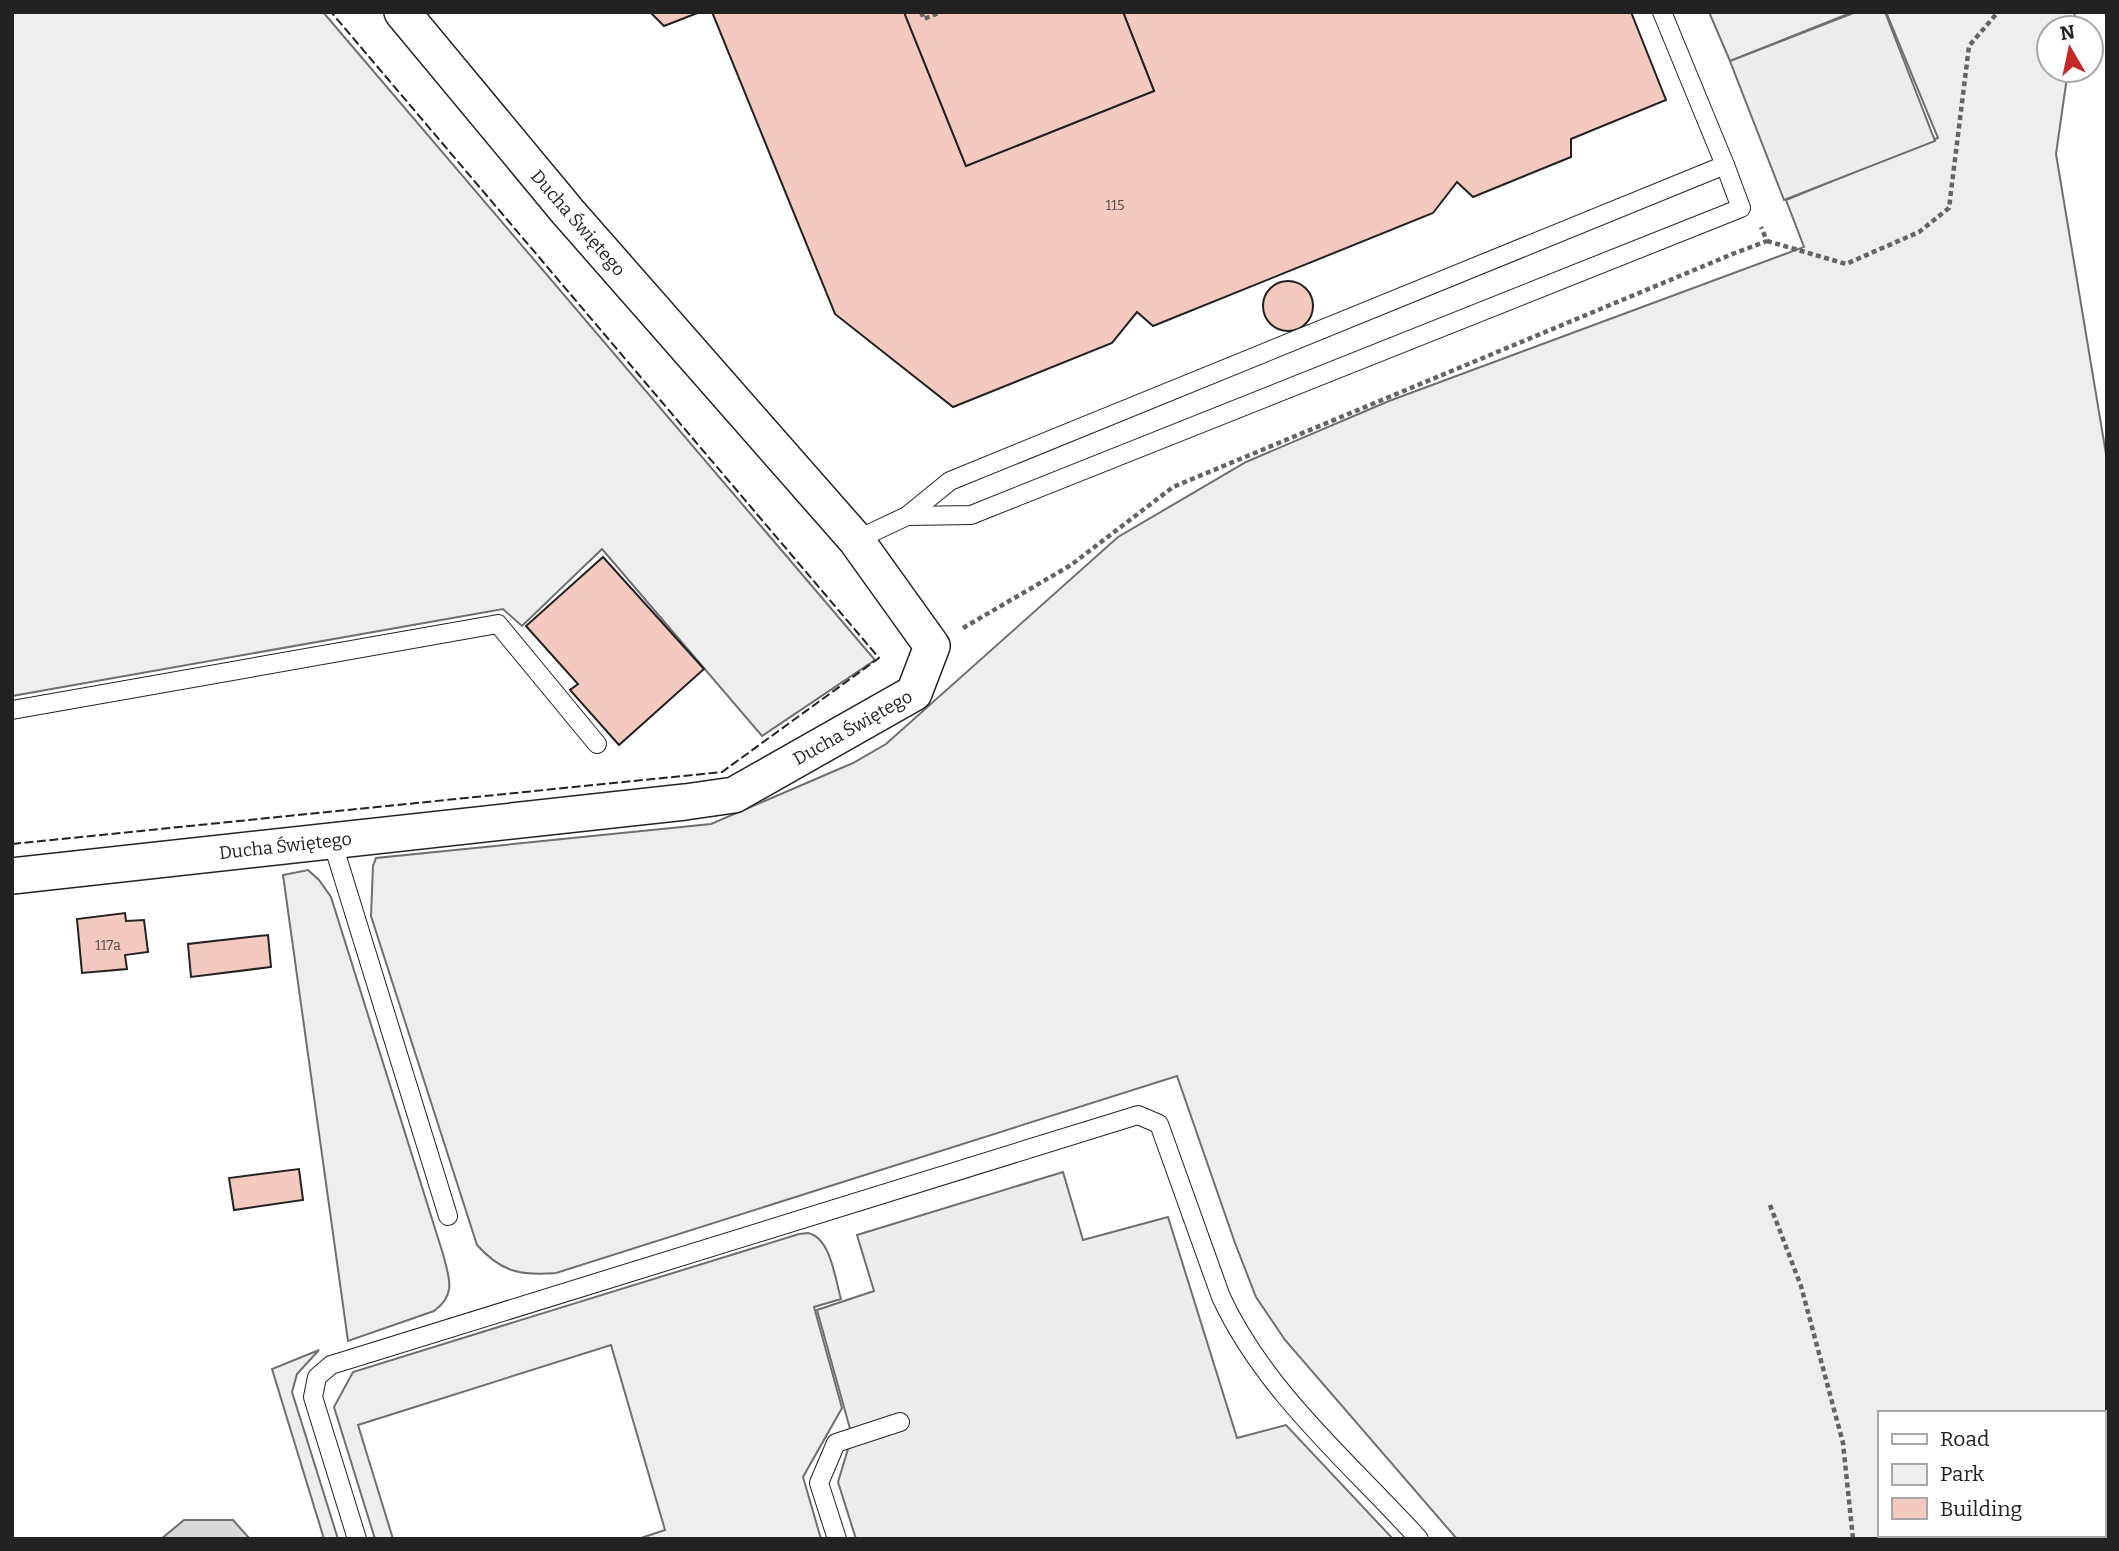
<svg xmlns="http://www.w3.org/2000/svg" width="2119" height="1551" viewBox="0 0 2119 1551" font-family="Bitter,serif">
<rect width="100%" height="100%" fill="#fff"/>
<g fill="#eee" stroke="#6f6f6f" stroke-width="2" fill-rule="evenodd">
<path d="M12,12H323L875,660L762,736L602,549L522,626L503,609L12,696Z"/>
<path d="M1709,12H1853L1730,61Z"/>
<path d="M1886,12H2075L2073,28H2049V70H2068L2056,154L2107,460V1539H1457L1285,1340L1256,1297L1235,1243L1177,1076L556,1273C521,1276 501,1272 477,1245L371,916L373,866L376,858L711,824L853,763L886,744L1118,537L1246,462L1389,401L1804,247L1786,200L1938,138ZM1879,1413H2103V1535H1879Z"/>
<path d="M308,870L319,880L331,897L443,1254C449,1278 457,1294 434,1311L348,1341L283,875Z"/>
<path d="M808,1233C831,1238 835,1279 841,1299L814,1307L842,1408L803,1477L821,1539H638L665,1530L611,1345L358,1425L393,1539H375L334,1407L353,1372L799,1234Z"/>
<path d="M319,1350L297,1374L292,1392L338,1539H324L272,1369Z"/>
</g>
<g fill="#ededed" stroke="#6f6f6f" stroke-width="2">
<path d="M1856,12H1885L1935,141L1784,200L1730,61Z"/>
<path d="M1063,1172L1083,1240L1168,1217L1237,1438L1286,1425L1393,1539H856L838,1482L852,1436L817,1310L874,1291L857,1235Z"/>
</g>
<path fill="#d9d9d9" stroke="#6f6f6f" stroke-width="2" d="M184,1520H233L250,1539H161Z"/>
<g fill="#f3c9c0" stroke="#222" stroke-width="2">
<path d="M650,12H700L664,26Z"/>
<path d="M712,12H904L966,166L1154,91L1123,12H1631L1666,100L1571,139V157L1473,197L1457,182L1433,213L1153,326L1137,312L1112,343L953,407L835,314Z"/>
<path d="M904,12H1123L1154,91L966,166Z"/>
<circle cx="1288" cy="306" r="25"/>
<path d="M603,557L704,669L619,745L570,690L578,684L526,626Z"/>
<path d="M125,913L126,921L144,920L148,952L125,955L127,969L82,973L77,919Z"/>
<path d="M268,935L271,967L191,977L188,944Z"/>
<path d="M299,1169L303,1200L234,1210L229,1178Z"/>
</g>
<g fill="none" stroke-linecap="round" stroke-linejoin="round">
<defs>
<g id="lane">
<path d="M907,516L971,515L1741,208L1725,165"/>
<path d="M856,540L907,516L950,481L1725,165L1662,12"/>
<path d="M12,710L498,624L597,744"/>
<path d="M332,841L448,1216"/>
<path d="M357,1539L313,1397L317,1377L331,1365L1138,1115L1159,1124L1221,1297C1265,1392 1349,1462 1419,1539"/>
<path d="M837,1539L819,1483L836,1443L900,1422"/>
</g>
<g id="street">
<path id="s1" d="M12,876L685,802L734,795L914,693L932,646L856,540L568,212L402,12"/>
</g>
</defs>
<use href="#lane" stroke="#222" stroke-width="20"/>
<use href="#street" stroke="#222" stroke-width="38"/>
<g stroke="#646464" stroke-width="4.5" stroke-dasharray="5 3.5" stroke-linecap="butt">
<path d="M921,12L924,19L941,12"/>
<path d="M1767,241L1846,264L1919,232L1949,208L1969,46L1998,12"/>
<path d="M963,628L1071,565L1173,487L1735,253L1767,241L1761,227"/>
<path d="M1770,1205L1801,1286L1843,1443L1853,1539"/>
</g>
<use href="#lane" stroke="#fff" stroke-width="18"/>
<use href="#street" stroke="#fff" stroke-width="35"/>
<path stroke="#222" stroke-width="2" stroke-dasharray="9 3.5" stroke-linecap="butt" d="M12,844L722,772L879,658L331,12"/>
</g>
<g text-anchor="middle" stroke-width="5" stroke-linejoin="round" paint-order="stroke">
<g font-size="14" fill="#564c4a">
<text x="1115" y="210">115</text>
<text x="108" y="950">117a</text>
</g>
<g font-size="18" fill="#222" stroke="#fff">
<text transform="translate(578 223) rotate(49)" y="6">Ducha Świętego</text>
<text dy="6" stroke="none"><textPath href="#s1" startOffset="863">Ducha Świętego</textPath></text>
<text dy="6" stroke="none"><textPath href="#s1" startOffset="275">Ducha Świętego</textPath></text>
</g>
</g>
<rect width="2119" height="1551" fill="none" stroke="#222222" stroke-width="28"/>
<rect x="1878" y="1411" width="228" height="126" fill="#ffffff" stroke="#a7a7a7" stroke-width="2"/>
<rect x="1892" y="1434" width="35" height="10" fill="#ffffff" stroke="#a7a7a7" stroke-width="2"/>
<text x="1940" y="1446" font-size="21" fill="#222222">Road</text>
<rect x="1892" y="1464" width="35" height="21" fill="#eeeeee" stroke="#a7a7a7" stroke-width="2"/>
<text x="1940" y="1481" font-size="21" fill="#222222">Park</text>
<rect x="1892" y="1498" width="35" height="21" fill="#f3c9c0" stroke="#a7a7a7" stroke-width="2"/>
<text x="1940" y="1516" font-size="21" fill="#222222">Building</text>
<g transform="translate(2070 49) rotate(351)"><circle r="33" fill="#ffffff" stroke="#a7a7a7" stroke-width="2"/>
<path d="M0-5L12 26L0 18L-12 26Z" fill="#c62828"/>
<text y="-10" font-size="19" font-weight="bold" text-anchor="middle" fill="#222222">N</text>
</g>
</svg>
